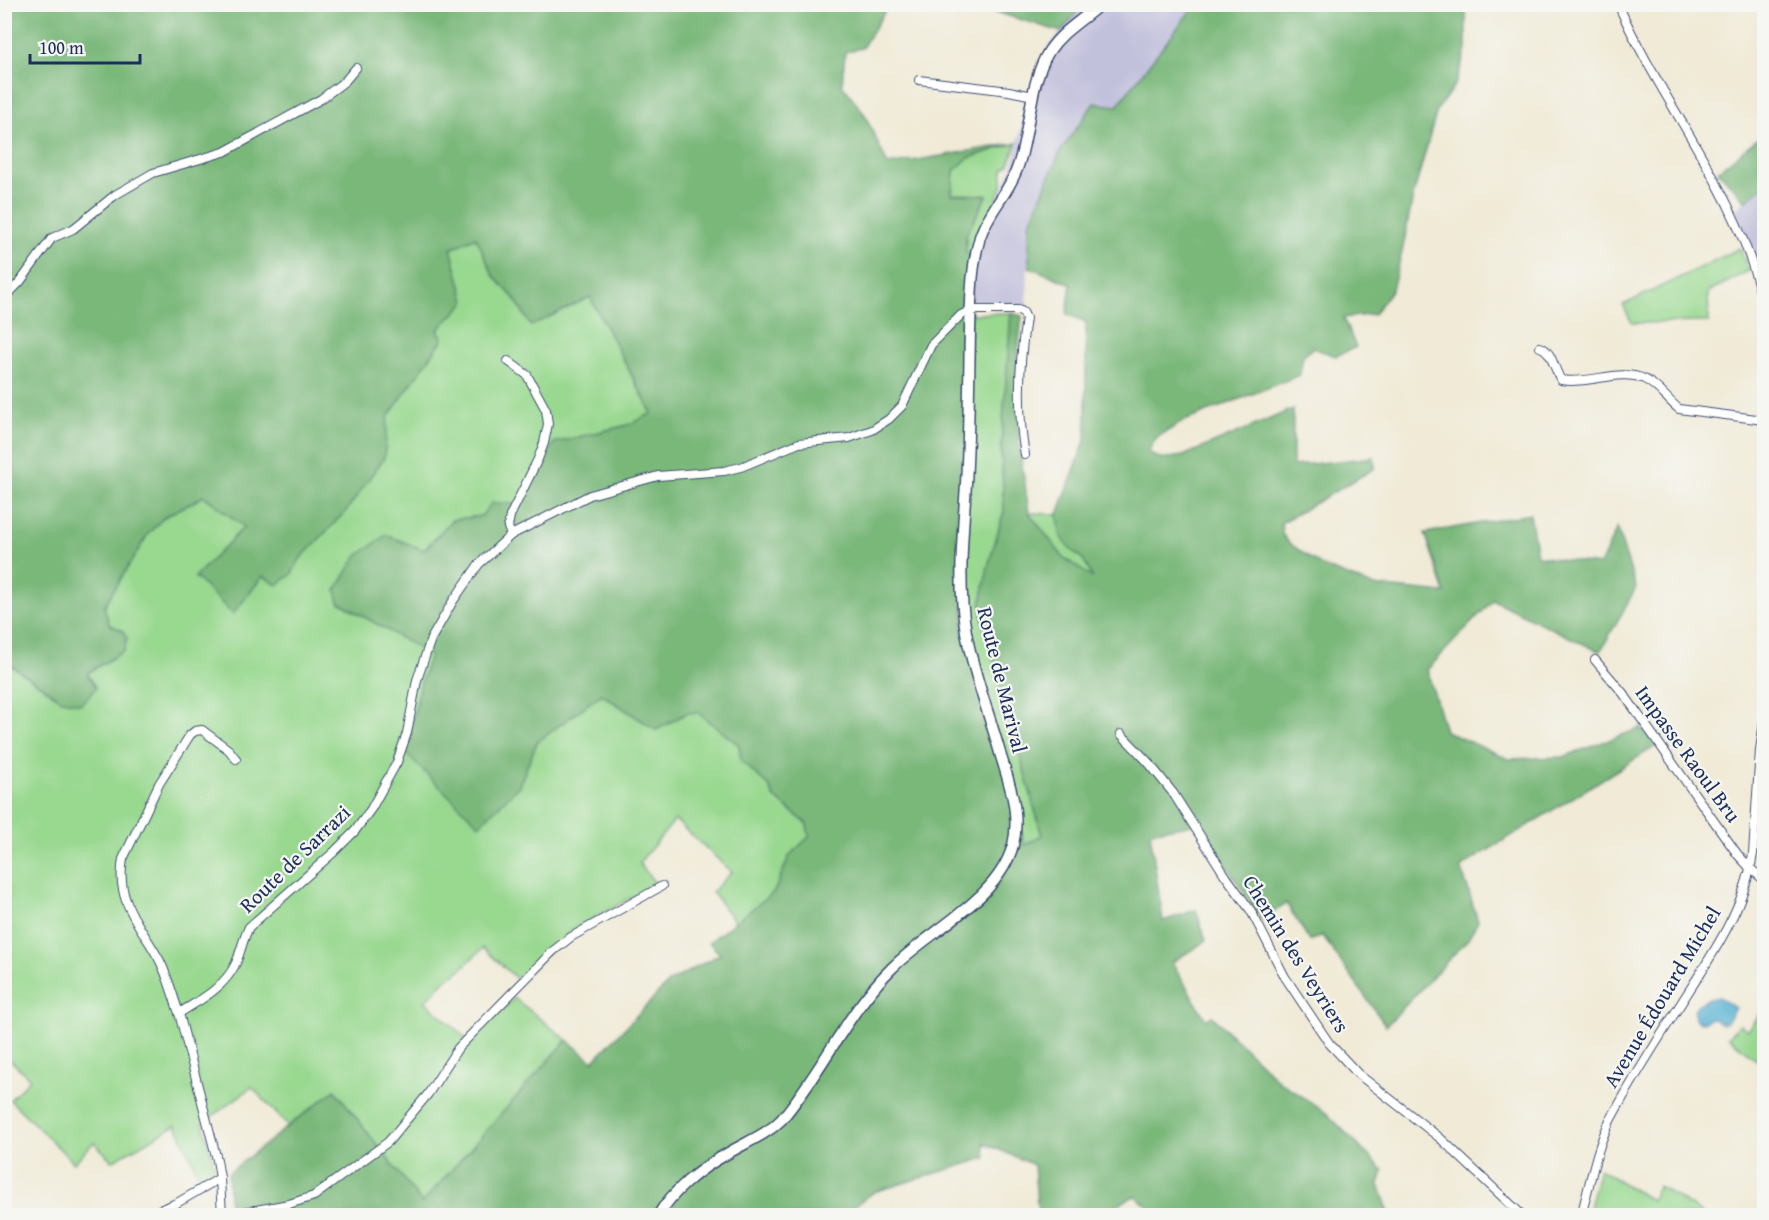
<svg xmlns="http://www.w3.org/2000/svg" width="1769" height="1220" viewBox="0 0 1769 1220" font-family="'Gentium Book Plus',serif">
<rect width="100%" height="100%" fill="#f6f6f2"/>
<filter id="ink" filterUnits="userSpaceOnUse"><feTurbulence type="fractalNoise" baseFrequency=".0167" numOctaves="2"/><feDisplacementMap in="SourceGraphic" scale="12" xChannelSelector="R" yChannelSelector="G"/><feConvolveMatrix kernelMatrix="1 2 1 2 8 2 1 2 1" color-interpolation-filters="sRGB"/></filter>
<filter id="wash" filterUnits="userSpaceOnUse"><feTurbulence type="fractalNoise" baseFrequency=".008" numOctaves="4" result="noise"/><feDisplacementMap in="SourceGraphic" scale="24" xChannelSelector="R" yChannelSelector="G"/><feGaussianBlur stdDeviation="1.35" result="paint"/><feColorMatrix in="noise" values="0 0 0 0 0 0 0 0 0 0 0 0 0 0 0 0 0 1.4 0 .05"/><feComposite in="paint" operator="in"/></filter>
<g filter="url(#wash)">
<rect width="100%" height="100%" fill="#f0ead6"/>
<g fill="#c2c1dc">
<path d="M1083,5H1195L1029,225L1027,307L968,304L970,277L1016,155L1017,143L1038,67L1048,47Z"/>
<path d="M1764,186V281L1763,282L1735,210Z"/>
</g>
<g fill="#98d88f" stroke="#5a8476" stroke-width="1.5">
<path d="M1017,143L1009,164L1003,170L1002,187L972,254H966V235L987,196L952,195L954,171L968,158Z"/>
<path d="M476,236L493,275L515,299L531,325L590,297L652,414L628,425L554,443L519,504L481,516L452,520L424,550L386,535L339,602L430,655L421,683L405,753L519,786L537,742L601,694L656,730L687,713H698L739,745L741,761L769,786L774,797L807,824L809,837L790,855L774,892L736,923L712,892L732,872L675,820L639,863L656,884L574,929L518,980L483,948L455,975L452,974L425,1001L469,1041L514,998L567,1040L422,1204L335,1090L288,1126L252,1087L203,1123L217,1177L202,1182L176,1125L112,1161L94,1142L74,1163L10,1100L30,1079L5,1055L4,980L8,974L5,975L4,661L62,700L87,673L124,651L123,631L109,625L104,606L148,534L164,517L204,496L244,527L196,577L232,613L263,576L290,575L300,559L384,458L387,417L443,339L438,330L465,302L451,249Z"/>
<path d="M1740,248L1749,271L1708,292L1709,322L1632,323L1623,305Z"/>
<path d="M1011,313L1001,449L1004,511L988,567L981,603L983,621L1042,836L1025,846L963,634L969,314Z"/>
<path d="M1029,513L1058,514L1060,534L1069,548L1083,559L1094,579L1063,557Z"/>
<path d="M1764,1009V1066L1728,1037L1740,1024L1747,1030Z"/>
<path d="M1599,1169L1651,1200L1659,1186L1705,1215H1587Z"/>
</g>
<g fill="#7ab87a" stroke="#4a746c" stroke-width="1.5">
<path d="M5,5H894L888,6L862,48L845,52L842,84L865,115L888,165L1011,144L968,158L954,171L952,194L987,195L966,235V253L972,254L963,634L1025,845L1042,835L983,621L981,603L988,567L1004,511L1001,449L1011,313L1022,316L1017,362L1018,408L1020,450L1029,513L1063,557L1093,578L1083,559L1069,548L1060,534L1058,514L1086,438V322L1067,314L1071,284L1029,267V225L1060,152L1094,103L1117,106L1195,5H1466V50L1456,83L1437,110L1413,196L1402,252L1392,289L1374,314L1343,318L1356,347L1336,356L1313,348L1303,356L1300,375L1182,422L1156,438L1148,452L1161,459L1183,456L1293,409V466L1374,457L1375,468L1281,523L1282,534L1289,543L1322,566L1373,586L1445,593L1425,533L1530,514L1537,556L1600,565L1617,528L1636,588L1600,652L1493,600L1427,670L1445,731L1509,759L1563,757L1641,728L1656,746L1461,867L1478,921L1468,939L1386,1026L1322,935L1310,941L1286,903L1262,920L1198,823L1150,832L1163,921L1196,910L1206,941L1172,962L1206,1020L1212,1016L1279,1081L1325,1112L1383,1170L1379,1185L1390,1215H1159L1135,1196L1097,1215H1038L1034,1165L984,1143L986,1158L874,1192L842,1215H230L228,1173L335,1090L422,1203L567,1040L593,1061L669,982L720,954L709,942L774,892L790,855L809,837L807,824L774,797L769,786L741,761L739,745L698,713H687L656,730L602,694L537,742L519,786L479,825L405,753L421,683L430,655L339,602L336,590L356,557L386,535L424,550L452,520L481,516L492,503L519,504L554,443L628,425L652,413L590,297L531,326L515,299L493,275L476,237L451,249L465,302L438,330L443,339L388,417L384,458L347,510L300,559L291,575L277,585L263,576L233,614L195,577L244,527L204,496L164,517L148,534L104,606L109,624L123,631L127,638L124,651L87,673L96,688L81,704L62,700L5,661Z"/>
<path d="M957,5H1083L1061,32L989,10Z"/>
<path d="M1764,133V186L1746,201L1718,171Z"/>
</g>
<path fill="#52b0d1" stroke="#367098" stroke-width="1.5" d="M1719,997L1735,1008L1727,1022L1722,1024L1712,1018L1703,1022L1697,1021C1686,1005 1707,999 1719,997Z"/>
</g>
<g filter="url(#ink)">
<g fill="none" stroke-linecap="round" stroke-linejoin="round">
<defs>
<g id="street">
<path d="M1618,4C1646,68 1686,125 1718,186C1738,223 1755,267 1764,307"/>
<path d="M919,80L1009,91L1033,96"/>
<path d="M4,298L20,282L52,238L73,229L115,195L153,173L224,152L321,99L345,81L356,68"/>
<path d="M1540,347C1552,350 1554,370 1561,380C1587,385 1621,368 1644,379C1658,385 1667,400 1679,409L1764,420"/>
<path d="M508,361L527,375L546,410L548,424L544,443L538,459L510,516L508,527L511,535"/>
<path d="M1595,660L1623,693L1738,855L1751,869L1764,880"/>
<path d="M1121,734L1148,762L1173,793L1225,875L1251,911L1285,977L1329,1043L1358,1074L1440,1138L1523,1216"/>
<path d="M179,1013C173,996 168,977 160,961C141,925 115,903 123,859L159,784L190,735L195,731L202,730L229,750L236,759"/>
<path d="M4,1215L6,1216"/>
<path d="M145,1216L177,1203L220,1178"/>
<path d="M222,1216L220,1178L217,1160L179,1013C201,1000 225,987 236,963C241,951 243,939 249,927L334,852L355,831L371,809L397,762L407,733L417,680L431,639L453,601L479,564L511,535L590,495L658,476L724,471L741,467L799,443L849,438L872,430L889,419L902,406L931,345L961,315L971,310H1018L1023,312L1026,318C1019,363 1017,410 1025,455"/>
<path d="M236,1216L244,1212L289,1204L314,1196L388,1142L428,1094L458,1048L553,951L571,937L662,886"/>
<path d="M1581,1216C1590,1184 1596,1148 1611,1119C1634,1076 1661,1035 1687,994C1715,951 1745,905 1753,854L1760,750L1764,722"/>
</g>
<path id="secondary" d="M658,1216C672,1191 700,1169 725,1155C744,1143 765,1136 781,1120C822,1072 847,1012 892,968C931,929 998,900 1013,845C1021,813 1009,783 1000,753C989,713 973,673 966,632C956,576 965,519 967,463C969,419 969,375 970,331C971,300 971,267 980,237C988,211 1010,192 1018,166C1031,129 1028,85 1049,51C1062,31 1083,20 1100,4"/>
</defs>
<use href="#street" stroke="#3b4b70" stroke-width="10"/>
<use href="#secondary" stroke="#3b4b70" stroke-width="13"/>
<use href="#street" stroke="#fff" stroke-width="8"/>
<use href="#secondary" stroke="#fff" stroke-width="10"/>
</g>
</g>
<g text-anchor="middle" stroke-width="4.5" stroke-linejoin="round" paint-order="stroke">
<g font-size="21" fill="#1b2f5e" stroke="#f6f6f2">
<text transform="translate(1002 680) rotate(76)" y="7">Route de Marival</text>
<text transform="translate(1688 754) rotate(54)" y="7">Impasse Raoul Bru</text>
<text transform="translate(295 859) rotate(-44)" y="7">Route de Sarrazi</text>
<text transform="translate(1296 954) rotate(58)" y="7">Chemin des Veyriers</text>
<text transform="translate(1662 997) rotate(-59)" y="7">Avenue Édouard Michel</text>
</g>
</g>
<rect width="1769" height="1220" fill="none" stroke="#f6f6f2" stroke-width="24"/>
<path d="M30 54v9h110v-9" fill="none" stroke="#1b2f5e" stroke-width="3"/>
<text x="39" y="54" font-size="18" fill="#1b2f5e" stroke="#f6f6f2" stroke-width="4.5" paint-order="stroke">100 m</text>
</svg>
